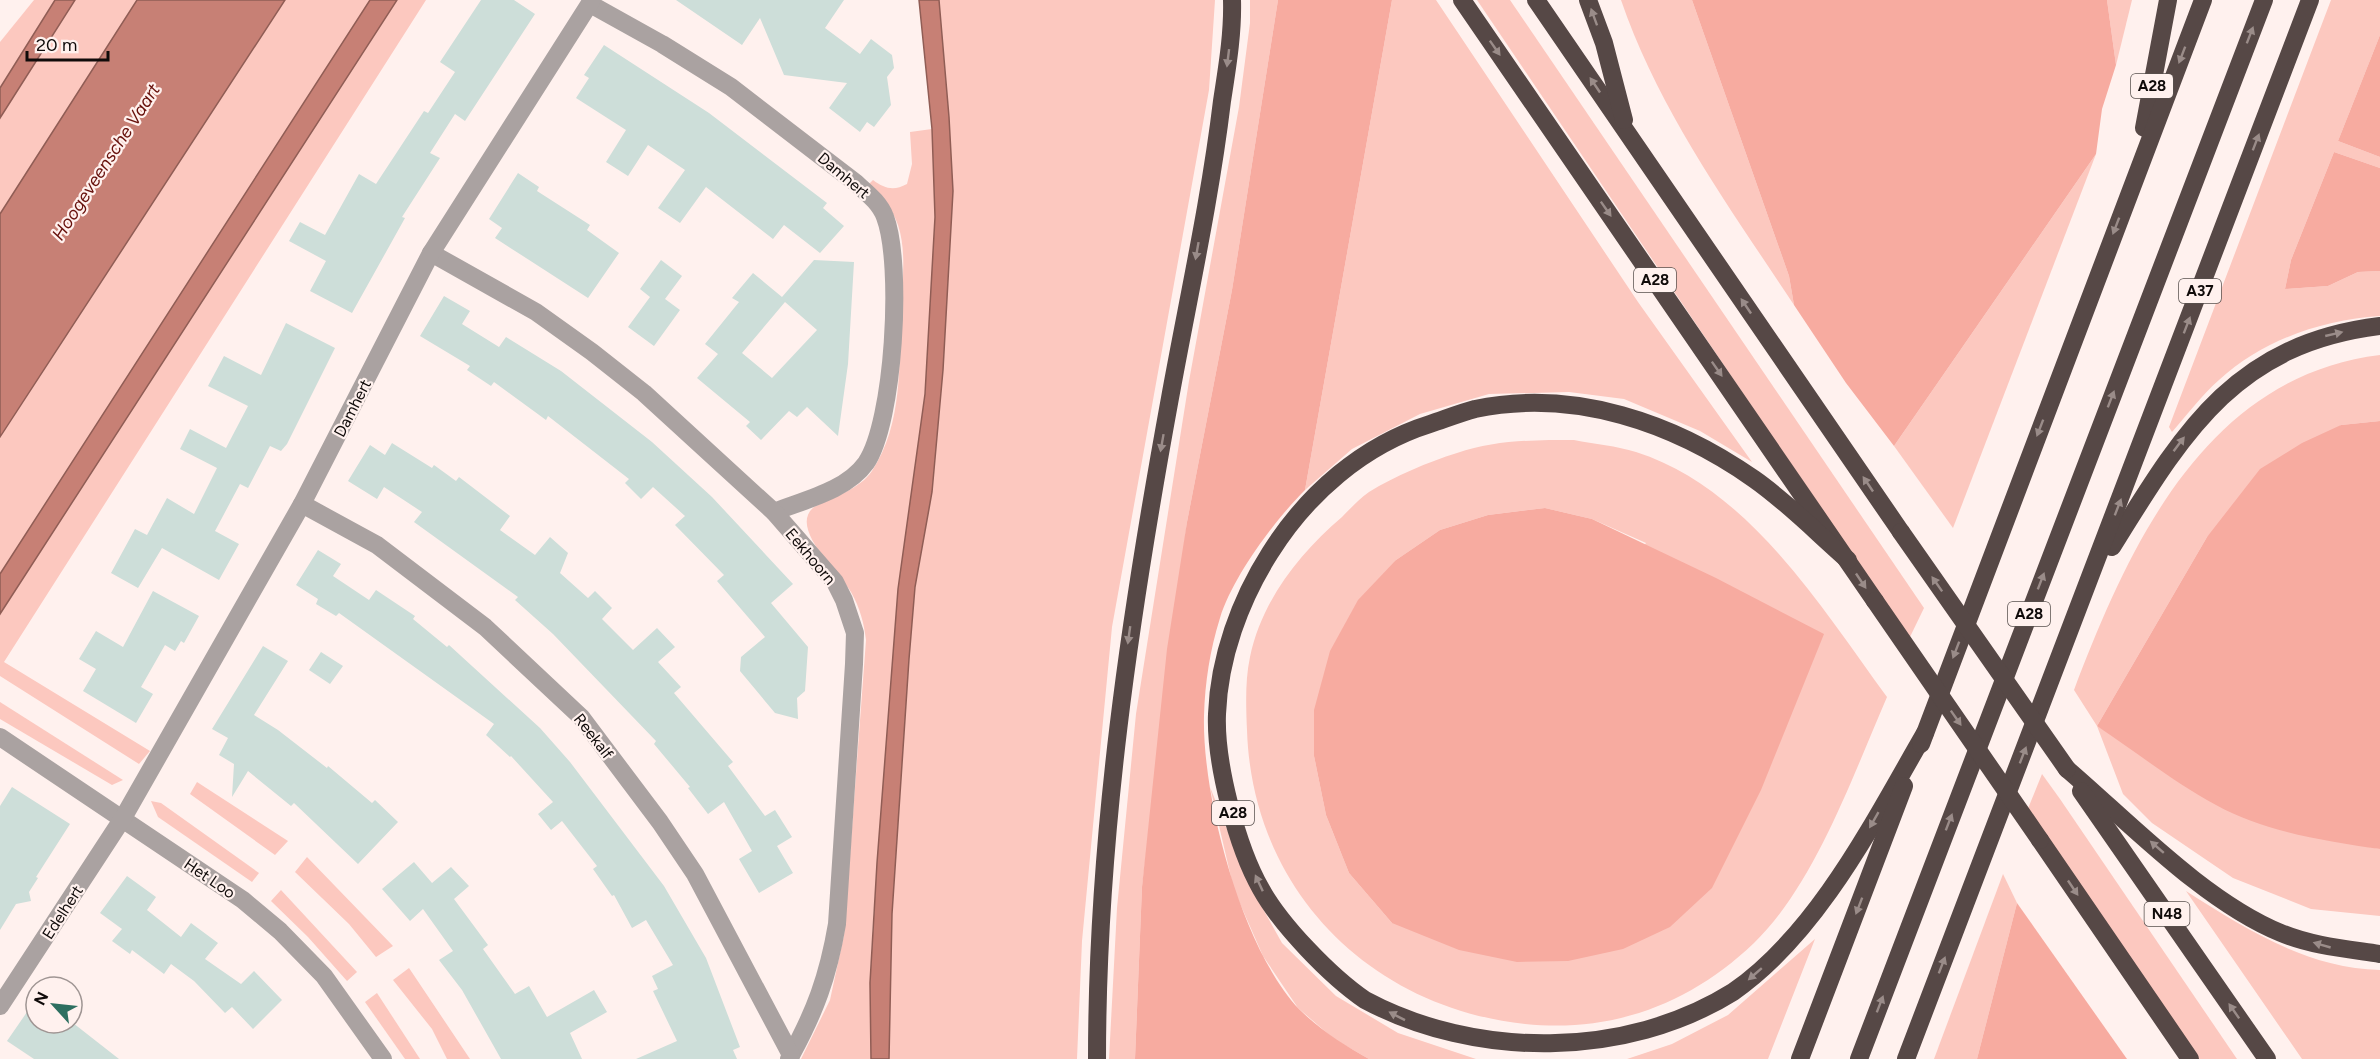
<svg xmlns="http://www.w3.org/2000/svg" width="2380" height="1059" viewBox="0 0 2380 1059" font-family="Figtree,sans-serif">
<rect width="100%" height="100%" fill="#fff1ee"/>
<g fill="#fcc8bf" fill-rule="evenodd">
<path d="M34,0H55L0,88V42Z"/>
<path d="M75,0H137L0,214V118Z"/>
<path d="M285,0H370L0,574V437Z"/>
<path d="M397,0H426L4,662L150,751L139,764L0,676V614Z"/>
<path d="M939,0H1215L1209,90L1112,627L1082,941L1077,1059H889L892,914L909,659L915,587L932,492L943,370L949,117Z"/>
<path d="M1250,0H1278L1232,290L1187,522L1142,887L1135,1059H1109L1117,908L1136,714L1189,381L1239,107L1250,23Z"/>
<path d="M1392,0H1436L1638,302L1752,462L1700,431L1624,399L1569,392L1489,394L1420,414L1352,449L1305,490Z"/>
<path d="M1477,0H1510L1924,608L1909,639Z"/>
<path d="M1621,0H1692L1789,276L1794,305C1730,208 1659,111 1621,0Z"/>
<path d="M2107,0H2132L2116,65Z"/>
<path d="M2331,0H2380V35L2338,141L2380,157V168L2334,152L2291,260L2285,289L2328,286L2358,272L2380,271V316C2321,320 2263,340 2219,380C2202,395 2187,415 2172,432L2169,427Z"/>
<path d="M932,129L935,217L925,394L898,589L873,921L870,983L871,1059H801L830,1000L844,935L866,640C864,623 860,608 851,592C839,572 788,528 814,507C833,497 860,489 872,471C903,424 899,364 901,311C902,283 907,252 898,225C893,209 879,196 869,184L873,180C885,189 894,191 907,184L912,164L910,132Z"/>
<path d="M2096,154L1953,528L1894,446Z"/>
<path d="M2380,355V421L2341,425L2207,537L2097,726L2299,834L2380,849V916L2311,909L2233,878L2152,823L2123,794L2097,726L2074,690C2129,545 2206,376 2380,355Z"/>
<path d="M1574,440C1594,444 1617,446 1636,452C1749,488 1821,607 1887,697C1853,775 1815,884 1754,943C1690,1004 1613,1033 1525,1024C1369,1007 1252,889 1247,730C1246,707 1245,680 1250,657C1262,600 1299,554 1342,517C1350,509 1359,499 1369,492C1395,476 1428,462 1457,453C1495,440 1534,440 1574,440ZM1545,508L1592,519L1646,543L1392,923L1349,873L1326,815L1314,756L1396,560L1440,530L1488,515Z"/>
<path d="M0,702L123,780L112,785L0,719Z"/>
<path d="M2042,774L2060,799L2237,1059H2196L2027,811Z"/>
<path d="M197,782L288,841L275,855L190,794Z"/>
<path d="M1210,787L1249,884L1282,943L1336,996L1398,1033L1476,1059H1369L1334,1039L1298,1008L1263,956L1234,890Z"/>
<path d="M151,801L161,803L259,873L252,882L158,817Z"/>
<path d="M307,857L393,946L376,957L349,924L295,872Z"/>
<path d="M2003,874L2017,903L1977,1059H1934Z"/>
<path d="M281,890L357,972L347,981L308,937L271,901Z"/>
<path d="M2186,891C2246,929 2306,968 2380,970V1059H2302Z"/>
<path d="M1815,939L1768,1059H1627L1672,1044L1728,1015Z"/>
<path d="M409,968L470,1059H447L432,1029L393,980Z"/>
<path d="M377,993L420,1059H405L365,1002Z"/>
</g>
<g fill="#f7aba0">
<path d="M1278,0H1392L1305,490C1275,520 1233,576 1220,618C1210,650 1205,682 1204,716C1202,798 1242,949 1299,1009C1320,1030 1344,1045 1369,1059H1135L1142,887L1167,649L1187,522L1232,290Z"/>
<path d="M1692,0H2107L2116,65L2102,109L2096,154L1894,446L1846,383L1794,305L1789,276Z"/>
<path d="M2380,35V157L2338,141Z"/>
<path d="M2334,152L2380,168V271L2358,272L2328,286L2285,289L2291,260Z"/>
<path d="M2380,421V849C2326,841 2265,832 2216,805C2175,783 2136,752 2097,726L2207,537L2260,469L2302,443L2341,425Z"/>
<path d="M1545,508L1592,519L1716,578L1824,634L1761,790L1712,888L1670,927L1623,949L1568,961L1517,962L1459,950L1392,923L1349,873L1326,815L1314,756V710L1330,651L1358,600L1396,560L1440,530L1488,515Z"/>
<path d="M2017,903L2127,1059H1977Z"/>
</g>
<g fill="#c78075" stroke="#905d55" stroke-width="1.5">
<path d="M55,0H75L0,118V88Z"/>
<path d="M137,0H285L0,437V214Z"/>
<path d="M370,0H397L0,614V574Z"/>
<path d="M919,0H939L949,117L953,191L943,370L932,492L915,587L909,659L892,914L889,1059H871L870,983L877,863L898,589L925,394L935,217L932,129Z"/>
</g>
<g fill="#cdded9" fill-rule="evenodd">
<path d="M481,0H514L535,14L465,121L455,114L430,153L440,158L402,217L405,218L352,313L310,291L326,261L289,241L300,222L325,235L359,174L376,184L424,111L428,113L455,72L440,62Z"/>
<path d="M676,0H844L825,28L860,54L871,39L892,55L894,68L887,77L891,105L874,127L867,122L860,132L829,108L847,83L784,75L760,18L742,45Z"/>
<path d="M604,45L709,113L827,203L823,208L844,226L820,253L784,225L773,239L706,187L680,223L658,208L685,170L648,145L628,176L606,162L626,130L576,98L589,78L584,75Z"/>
<path d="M518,173L539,187L537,191L590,225L587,230L619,253L588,298L495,238L502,228L489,219Z"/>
<path d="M661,260L682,276L665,299L680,310L654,346L628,327L650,297L640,289Z"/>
<path d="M814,260L854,262L848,364L838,436L807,407L797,417L789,411L761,440L746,426L750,422L697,378L718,354L705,344L739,302L732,298L753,273L782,297ZM785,302L817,330L772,378L742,353Z"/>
<path d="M444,296L470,311L462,324L499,347L506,337L561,371L652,442L712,497L793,584L771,603L808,647L805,691L797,698L798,719L775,713L740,671L741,657L765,637L717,581L724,575L675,525L685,516L653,487L641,499L625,483L629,479L548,416L546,420L494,382L491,386L467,370L470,366L420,336Z"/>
<path d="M286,323L335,348L287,444L281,451L270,446L248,488L240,484L215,531L239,544L219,580L162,548L138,588L111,573L135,529L147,535L167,498L194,514L217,468L180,449L190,429L226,448L248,406L208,386L224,356L261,375Z"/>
<path d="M392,443L432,468L434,465L456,481L459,477L510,516L500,530L535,555L550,537L568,553L560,573L588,598L595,591L612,608L602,619L633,650L657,628L675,647L658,662L681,687L674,693L733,762L728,766L765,816L775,810L792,837L777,846L793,873L759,893L739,859L752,851L724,802L708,814L688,788L690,787L654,744L656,741L553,634L515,600L518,597L414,522L422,512L384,487L377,499L348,481L370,445L385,455Z"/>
<path d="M318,550L341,564L333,576L369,600L376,590L415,616L413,619L447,647L449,645L540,728L570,762L664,886L706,958L740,1047L733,1050L737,1059H636L677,1041L653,991L658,989L652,976L673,965L646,920L632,928L614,895L612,896L593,869L597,866L562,821L551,830L538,814L553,802L511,756L510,757L486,735L494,724L339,613L336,616L316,604L318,599L296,585Z"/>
<path d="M153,591L199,616L184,643L181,641L175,651L165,645L141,687L153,694L136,723L83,691L96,669L79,659L96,631L123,647Z"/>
<path d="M263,646L288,661L254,715L278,730L327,768L328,766L372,803L375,800L398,822L358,864L294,803L291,806L248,771L232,797L234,764L219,755L228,738L212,729Z"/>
<path d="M321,652L343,666L330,684L309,670Z"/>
<path d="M12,787L70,824L36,877L38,878L29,892L31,901L16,904L0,930V806Z"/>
<path d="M414,862L432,883L451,867L469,886L454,899L488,945L483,949L515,994L529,986L547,1017L594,990L607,1012L570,1033L582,1059H501L462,990L439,960L453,951L423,909L410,921L382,889Z"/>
<path d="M127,876L156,897L147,910L181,937L191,923L218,943L205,959L241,984L254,971L282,1000L253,1029L232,1007L225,1013L194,981L171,964L164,974L132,950L130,954L112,941L122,929L100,913Z"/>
<path d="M36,999V1023H73L119,1059H34L7,1041Z"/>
</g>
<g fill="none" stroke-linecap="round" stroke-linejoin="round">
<g stroke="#aaa2a1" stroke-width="18">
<path d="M590,4L662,44L731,87L856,183C867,193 880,203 885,217C903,264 894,422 866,463C846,491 804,500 774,512"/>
<path d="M431,253L536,312L592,352L644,393L774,512L835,582L844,600L855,633L854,664L837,924C828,977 815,1012 789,1059"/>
<path d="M302,504L377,545L485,627L581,717L660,822L695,874L791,1055"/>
<path d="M0,737L243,900L280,931L324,976L383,1059"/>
<path d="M0,1006L123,818L302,504L431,253L592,0"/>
</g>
<g stroke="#564846" stroke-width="18">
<path d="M1462,0L1875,601"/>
<path d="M1536,0L1901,532"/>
<path d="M1588,0L1604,43L1624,120"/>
<path d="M2144,128L2168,0"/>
<path d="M2112,547C2183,433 2234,344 2380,326"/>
<path d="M1848,560C1817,533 1787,502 1754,479C1674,423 1574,388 1475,409C1460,413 1445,419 1430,424C1363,445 1307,494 1270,553C1240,600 1219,658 1217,714C1215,763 1237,847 1261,889C1281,925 1330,976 1365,1000C1475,1059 1626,1059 1733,992C1818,933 1874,821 1925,733"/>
<path d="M1921,744L2203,0"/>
<path d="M2067,769C2130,823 2205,902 2281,933C2312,946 2347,949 2380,954"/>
<path d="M2081,791L2267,1059"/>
<path d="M2040,840L2190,1059"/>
<path d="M1097,1059C1097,836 1130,616 1170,398C1188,299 1210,201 1222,101C1227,68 1233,34 1232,0"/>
<path d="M1800,1059L1904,786"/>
<path d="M1859,1059L2264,0"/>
<path d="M1906,1059L2310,0"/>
</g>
<g stroke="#564846" stroke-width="18">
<path d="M1901,532L2067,769"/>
<path d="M1875,601L2040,840"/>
</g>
</g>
<defs><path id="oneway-solid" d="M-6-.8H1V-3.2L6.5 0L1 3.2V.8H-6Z" transform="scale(1.5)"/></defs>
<g fill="#9a8c89">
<use href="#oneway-solid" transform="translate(1594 17) rotate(-110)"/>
<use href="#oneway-solid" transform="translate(2250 35) rotate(-69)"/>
<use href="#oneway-solid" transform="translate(1495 48) rotate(55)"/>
<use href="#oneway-solid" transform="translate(2182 55) rotate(111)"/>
<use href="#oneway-solid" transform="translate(1228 58) rotate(97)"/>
<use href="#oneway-solid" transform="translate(1595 85) rotate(-124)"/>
<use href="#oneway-solid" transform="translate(2256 142) rotate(-69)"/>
<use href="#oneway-solid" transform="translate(1606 209) rotate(55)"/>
<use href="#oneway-solid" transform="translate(2116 226) rotate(111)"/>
<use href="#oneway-solid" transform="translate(1197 251) rotate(100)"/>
<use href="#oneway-solid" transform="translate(1746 306) rotate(-124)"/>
<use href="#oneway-solid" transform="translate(2187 325) rotate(-69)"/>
<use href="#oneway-solid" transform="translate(2334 334) rotate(-13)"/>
<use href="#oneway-solid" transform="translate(1717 369) rotate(55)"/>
<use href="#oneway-solid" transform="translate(2111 399) rotate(-69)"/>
<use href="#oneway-solid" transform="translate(2040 428) rotate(111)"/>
<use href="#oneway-solid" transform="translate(1162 443) rotate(100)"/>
<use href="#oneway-solid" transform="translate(2179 444) rotate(-53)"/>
<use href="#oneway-solid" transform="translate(1868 484) rotate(-124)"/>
<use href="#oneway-solid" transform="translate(2118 507) rotate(-69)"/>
<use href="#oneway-solid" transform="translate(1861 581) rotate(56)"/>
<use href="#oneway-solid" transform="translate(2041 581) rotate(-69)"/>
<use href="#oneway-solid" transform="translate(1937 584) rotate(-125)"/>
<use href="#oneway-solid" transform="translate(1129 635) rotate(98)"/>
<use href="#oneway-solid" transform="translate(1956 650) rotate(111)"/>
<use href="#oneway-solid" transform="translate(1956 718) rotate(55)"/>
<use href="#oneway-solid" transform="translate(2023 755) rotate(-69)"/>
<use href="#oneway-solid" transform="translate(1874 820) rotate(120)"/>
<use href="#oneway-solid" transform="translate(1949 822) rotate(-69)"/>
<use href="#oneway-solid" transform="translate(2157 847) rotate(-139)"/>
<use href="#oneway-solid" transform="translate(1259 883) rotate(-115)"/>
<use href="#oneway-solid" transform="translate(2073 888) rotate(56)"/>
<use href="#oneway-solid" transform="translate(1859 906) rotate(111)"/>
<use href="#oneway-solid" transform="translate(2322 945) rotate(-164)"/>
<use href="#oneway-solid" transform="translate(1942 965) rotate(-69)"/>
<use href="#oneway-solid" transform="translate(1755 974) rotate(139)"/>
<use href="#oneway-solid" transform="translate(1880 1004) rotate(-69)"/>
<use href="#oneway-solid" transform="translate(2234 1011) rotate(-125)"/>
<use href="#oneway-solid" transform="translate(1397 1016) rotate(-153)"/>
</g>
<g text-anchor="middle" stroke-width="4.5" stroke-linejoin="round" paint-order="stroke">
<g fill="#fff1ee" stroke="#58504e" stroke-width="1.5">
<rect x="2131" y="74" width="42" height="24" rx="4.5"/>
<rect x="1634" y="268" width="42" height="24" rx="4.5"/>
<rect x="2179" y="279" width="42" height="24" rx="4.5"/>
<rect x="2008" y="602" width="42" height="24" rx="4.5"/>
<rect x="1212" y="801" width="42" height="24" rx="4.5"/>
<rect x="2144.5" y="902" width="45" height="24" rx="4.5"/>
</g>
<g font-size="15" font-weight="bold" fill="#100b0a">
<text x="2152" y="91">A28</text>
<text x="1655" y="285">A28</text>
<text x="2200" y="296">A37</text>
<text x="2029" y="619">A28</text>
<text x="1233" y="818">A28</text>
<text x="2167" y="919">N48</text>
</g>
<g font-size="16" fill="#100b0a" stroke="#fff1ee">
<text transform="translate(844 175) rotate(40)" y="6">Damhert</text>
<text transform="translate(352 408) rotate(-63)" y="6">Damhert</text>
<text transform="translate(811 556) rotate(50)" y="6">Eekhoorn</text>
<text transform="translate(594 736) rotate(52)" y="6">Reekalf</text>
<text transform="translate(210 878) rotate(34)" y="6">Het Loo</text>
<text transform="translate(62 912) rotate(-57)" y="6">Edelhert</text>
</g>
<g font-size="18" font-style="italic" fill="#67100b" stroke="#fff1ee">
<text transform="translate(106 162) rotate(-57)" y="6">Hoogeveensche Vaart</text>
</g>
</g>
<g transform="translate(54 1005) rotate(297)"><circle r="28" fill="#fff1ee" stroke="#9f9593" stroke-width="1.5"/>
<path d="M0-4.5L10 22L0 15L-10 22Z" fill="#2d6f60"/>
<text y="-9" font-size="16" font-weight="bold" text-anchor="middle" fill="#100b0a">N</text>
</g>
<path d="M27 51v9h81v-9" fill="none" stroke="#100b0a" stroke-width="3"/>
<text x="36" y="51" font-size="18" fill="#100b0a" stroke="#fff1ee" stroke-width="4.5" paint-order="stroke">20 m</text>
</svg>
